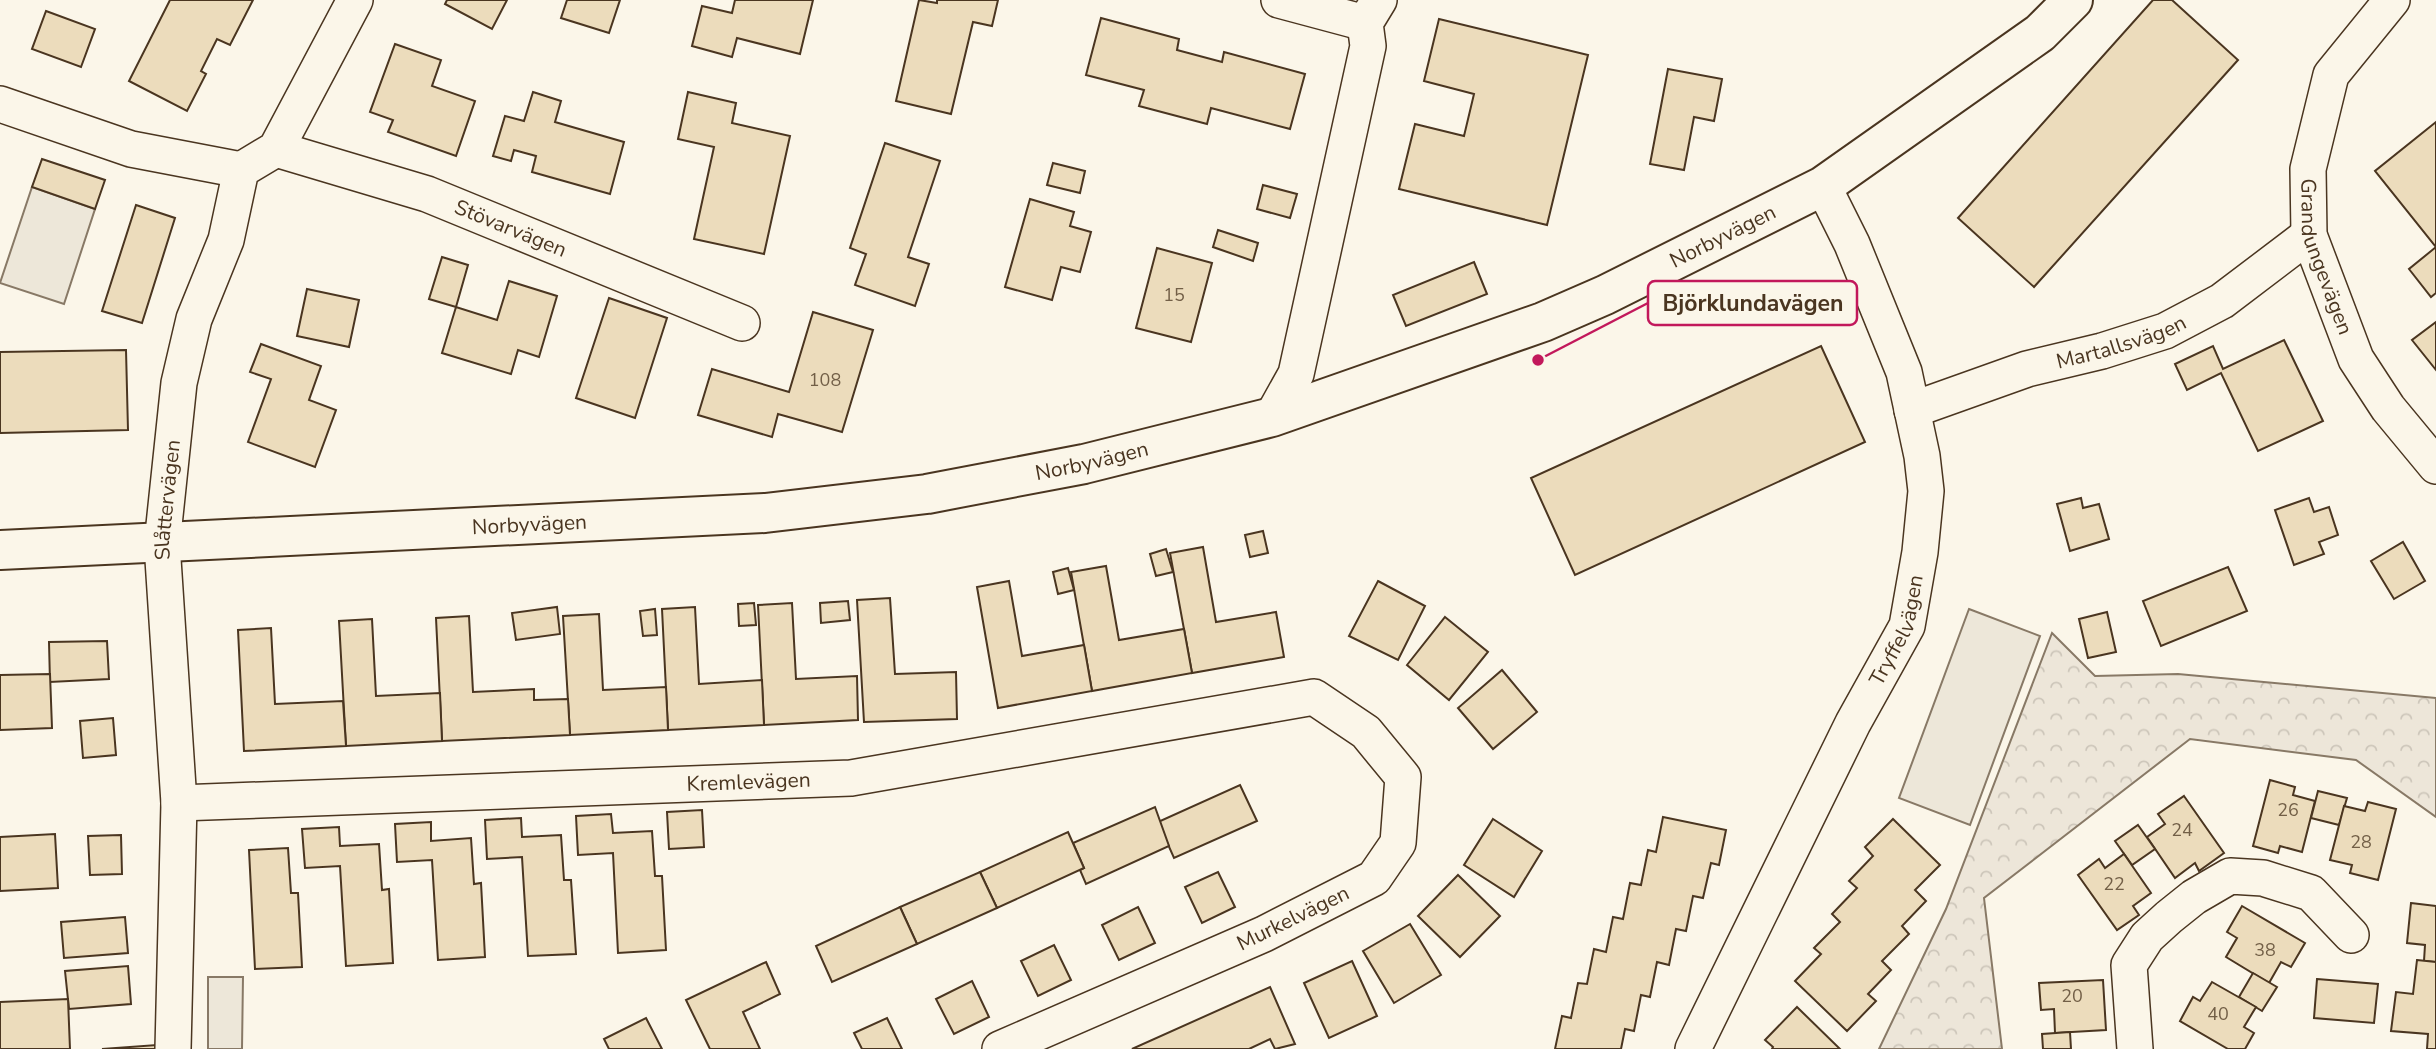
<svg xmlns="http://www.w3.org/2000/svg" width="2436" height="1049" viewBox="0 0 2436 1049" font-family="'Nunito Sans',sans-serif">
<defs>
<pattern id="forest-crowns" width="20" height="18" patternUnits="userSpaceOnUse" patternTransform="scale(1.75)"><rect width="20" height="18" fill="#ede6d9"/><path d="M2 6a3 3 0 1 1 6 0M12 15a3 3 0 1 1 6 0" fill="none" stroke="#cdc6ba"/></pattern>
</defs>
<rect width="100%" height="100%" fill="#fbf6e9"/>
<path fill="url(#forest-crowns)" stroke="#887966" stroke-width="2" d="M2052,633L2095,676L2178,674L2436,698V817L2356,760L2190,739L1984,898L2002,1049H1879L1946,909Z"/>
<g fill="#ede7d9" stroke="#887966" stroke-width="2">
<path d="M32,187L95,209L64,304L0,283Z"/>
<path d="M1969,609L2040,636L1970,825L1899,798Z"/>
<path d="M208,977H243L242,1049H208Z"/>
</g>
<g fill="#ecdcbc" stroke="#4a3520" stroke-width="2">
<path d="M170,0H253L230,45L217,39L201,71L206,74L187,111L129,81Z"/>
<path d="M447,0H507L492,29L445,4Z"/>
<path d="M567,0H620L609,33L561,18Z"/>
<path d="M735,0H813L800,54L737,38L732,57L692,46L702,6L732,13Z"/>
<path d="M919,0L937,3V0H998L992,26L973,22L951,114L896,101Z"/>
<path d="M2153,0H2172L2238,60L2034,287L1958,218Z"/>
<path d="M46,11L95,29L81,67L32,49Z"/>
<path d="M1101,18L1179,39L1177,50L1222,62L1224,52L1305,74L1290,129L1211,108L1207,124L1139,106L1144,90L1086,75Z"/>
<path d="M1439,19L1588,55L1547,225L1399,189L1415,124L1464,136L1474,94L1424,81Z"/>
<path d="M395,44L441,60L432,86L475,101L456,156L388,132L393,120L370,112Z"/>
<path d="M1668,69L1722,79L1714,121L1694,117L1684,170L1650,164Z"/>
<path d="M533,92L561,101L555,122L624,142L610,194L532,172L536,156L514,150L511,161L493,156L505,116L524,121Z"/>
<path d="M688,92L736,103L732,123L790,136L764,254L694,239L714,147L678,139Z"/>
<path d="M2436,122V293L2431,297L2409,269L2436,247L2375,171Z"/>
<path d="M885,143L940,161L908,257L929,264L915,306L855,285L866,254L850,248Z"/>
<path d="M42,159L105,180L95,209L32,187Z"/>
<path d="M1053,163L1085,171L1080,193L1047,185Z"/>
<path d="M1263,185L1297,194L1290,218L1257,209Z"/>
<path d="M1030,199L1074,212L1070,226L1091,232L1080,272L1061,267L1052,300L1005,287Z"/>
<path d="M136,205L175,218L142,323L102,311Z"/>
<path d="M1218,230L1258,243L1253,261L1213,247Z"/>
<path d="M1157,248L1212,263L1191,342L1136,328Z"/>
<path d="M442,257L468,265L456,307L429,299Z"/>
<path d="M1474,262L1487,294L1406,326L1393,295Z"/>
<path d="M509,281L557,296L539,357L518,350L511,374L442,353L456,307L497,320Z"/>
<path d="M307,289L359,300L349,347L297,336Z"/>
<path d="M609,298L667,318L635,418L576,398Z"/>
<path d="M813,312L873,330L842,432L778,414L772,437L698,415L712,369L789,392Z"/>
<path d="M2436,322V370L2412,340Z"/>
<path d="M2284,340L2323,421L2258,451L2221,373L2187,390L2175,364L2213,346L2223,369Z"/>
<path d="M261,344L321,366L309,400L336,410L315,467L248,442L271,379L250,372Z"/>
<path d="M1821,346L1865,442L1575,575L1531,478Z"/>
<path d="M126,350L128,430L0,433V352Z"/>
<path d="M2081,498L2083,508L2099,504L2109,539L2070,551L2057,504Z"/>
<path d="M2309,498L2314,512L2329,507L2338,535L2319,542L2324,554L2294,565L2275,510Z"/>
<path d="M1263,531L1268,553L1250,557L1245,535Z"/>
<path d="M2403,542L2425,581L2394,599L2371,561Z"/>
<path d="M1203,547L1216,622L1276,612L1284,657L1192,673L1170,553Z"/>
<path d="M1166,549L1173,572L1156,576L1150,554Z"/>
<path d="M1106,566L1119,640L1184,629L1192,673L1092,691L1071,572Z"/>
<path d="M2228,567L2247,611L2161,646L2143,601Z"/>
<path d="M1068,568L1074,590L1058,594L1053,572Z"/>
<path d="M1009,581L1022,656L1084,645L1092,691L998,708L977,587Z"/>
<path d="M1378,581L1425,606L1398,660L1349,636Z"/>
<path d="M890,598L895,674L956,672L957,719L864,722L857,600Z"/>
<path d="M848,601L850,620L821,623L820,603Z"/>
<path d="M754,603L756,625L739,626L738,604Z"/>
<path d="M792,603L796,679L857,676L858,720L764,725L758,605Z"/>
<path d="M557,607L560,634L516,640L512,613Z"/>
<path d="M695,607L699,684L762,680L764,725L668,730L662,609Z"/>
<path d="M655,609L657,635L643,636L640,611Z"/>
<path d="M2107,612L2116,652L2088,658L2079,619Z"/>
<path d="M599,614L603,690L666,687L668,730L570,735L563,616Z"/>
<path d="M469,616L473,692L534,689V700L568,699L570,735L442,741L436,618Z"/>
<path d="M1445,617L1488,652L1449,700L1407,665Z"/>
<path d="M372,619L376,696L440,693L442,741L346,746L339,621Z"/>
<path d="M271,628L275,704L343,701L346,746L244,751L238,630Z"/>
<path d="M107,641L109,679L50,682L49,642Z"/>
<path d="M1502,670L1537,712L1493,749L1458,708Z"/>
<path d="M50,674L52,728L0,730V675Z"/>
<path d="M113,718L116,755L83,758L80,721Z"/>
<path d="M2270,780L2295,787L2293,795L2315,801L2302,852L2280,846L2278,853L2253,846Z"/>
<path d="M1240,785L1257,821L1174,858L1158,822Z"/>
<path d="M2318,791L2347,798L2339,825L2311,818Z"/>
<path d="M2184,796L2224,853L2199,871L2195,863L2175,878L2147,837L2165,824L2158,814Z"/>
<path d="M2368,802L2396,809L2378,880L2350,873L2352,865L2330,860L2344,806L2365,811Z"/>
<path d="M1155,807L1169,846L1086,884L1080,870L1084,868L1073,843Z"/>
<path d="M702,810L704,847L669,849L667,812Z"/>
<path d="M611,814L613,833L652,831L655,876H662L666,950L618,953L613,853L578,855L576,816Z"/>
<path d="M1663,817L1726,830L1719,865L1711,863L1703,898L1693,896L1686,931L1676,929L1669,965L1657,962L1650,997L1641,995L1634,1031L1625,1029L1621,1049H1555L1562,1016L1571,1018L1578,983L1587,984L1594,949L1606,952L1613,917L1623,919L1630,883L1641,885L1648,850L1656,852Z"/>
<path d="M521,818L522,837L561,835L564,880H571L576,954L528,956L522,857L487,859L485,820Z"/>
<path d="M1493,819L1542,851L1514,897L1464,865Z"/>
<path d="M1893,819L1940,865L1915,890L1926,901L1902,926L1909,934L1882,961L1891,970L1868,994L1876,1001L1847,1031L1795,981L1821,954L1814,948L1840,922L1832,914L1857,888L1849,881L1873,856L1865,847Z"/>
<path d="M431,822V841L471,838L474,884L481,883L485,957L438,960L432,860L397,862L395,824Z"/>
<path d="M2138,825L2155,849L2132,865L2115,841Z"/>
<path d="M339,827L340,846L379,844L382,890L389,889L393,963L346,966L340,866L305,868L302,829Z"/>
<path d="M1068,832L1084,868L997,908L980,872Z"/>
<path d="M55,834L58,888L0,891V837Z"/>
<path d="M121,835L122,874L90,875L88,836Z"/>
<path d="M288,848L291,893H298L302,967L255,969L249,850Z"/>
<path d="M2124,854L2151,893L2133,906L2139,915L2117,930L2078,875L2099,859L2105,868Z"/>
<path d="M980,872L997,908L917,944L900,907Z"/>
<path d="M1218,872L1235,907L1202,923L1185,887Z"/>
<path d="M1458,875L1500,916L1460,957L1418,916Z"/>
<path d="M2411,903L2436,906V962L2424,961L2425,945L2407,943Z"/>
<path d="M2242,906L2305,943L2291,967L2281,962L2269,983L2226,957L2237,938L2227,932Z"/>
<path d="M900,907L917,944L832,982L816,946Z"/>
<path d="M1138,907L1155,943L1119,960L1102,925Z"/>
<path d="M125,917L128,953L64,958L61,922Z"/>
<path d="M1410,924L1441,975L1394,1003L1363,951Z"/>
<path d="M1054,945L1071,980L1038,996L1021,961Z"/>
<path d="M2417,960L2436,962V1049H2427L2428,1034L2391,1031L2396,992L2413,994Z"/>
<path d="M1352,961L1377,1016L1329,1038L1304,983Z"/>
<path d="M766,962L780,994L743,1012L760,1049H710L686,1000Z"/>
<path d="M128,966L131,1004L69,1009L65,971Z"/>
<path d="M2253,973L2277,987L2262,1011L2239,997Z"/>
<path d="M2317,979L2378,984L2374,1023L2314,1018Z"/>
<path d="M2103,980L2106,1030L2055,1033L2054,1009L2041,1010L2039,983Z"/>
<path d="M972,981L989,1017L954,1034L936,999Z"/>
<path d="M2212,982L2256,1007L2244,1027L2254,1033L2245,1049H2228L2180,1021L2193,997L2200,1001Z"/>
<path d="M1270,987L1295,1044L1275,1049L1270,1039L1249,1049H1132Z"/>
<path d="M68,999L70,1049H0V1002Z"/>
<path d="M1797,1007L1840,1049H1772L1773,1047L1765,1040Z"/>
<path d="M646,1018L662,1049H609L604,1039Z"/>
<path d="M887,1018L902,1049H862L854,1033Z"/>
<path d="M2070,1032L2071,1049H2043L2042,1034Z"/>
<path d="M157,1045L158,1049H102Z"/>
</g>
<g fill="none" stroke-linecap="round" stroke-linejoin="round">
<defs>
<g id="street">
<path d="M1279,0L1365,23"/>
<path id="s1" d="M2392,0L2331,75L2308,169L2309,235L2356,359L2388,408L2436,466"/>
<path d="M0,104L131,149L241,170"/>
<path id="s2" d="M276,149L427,194L742,323"/>
<path id="s3" d="M1912,410L2027,369L2102,351L2165,331L2222,301L2309,235"/>
<path d="M1272,417L1296,374L1368,46L1365,23L1379,0"/>
<path id="s4" d="M179,803L851,778L1314,697L1366,732L1403,777L1398,843L1374,878L1264,934L1000,1049"/>
<path id="s5" d="M173,1049L179,803L162,544L179,383L194,319L226,240L241,170L276,149L355,0"/>
<path id="s6" d="M1693,1049L1853,723L1907,626L1920,552L1926,491L1922,456L1904,372L1852,244L1823,186"/>
<path d="M2135,1049L2129,965L2147,937L2169,917L2194,897L2230,876L2263,878L2311,893L2351,935"/>
</g>
<g id="secondary">
<path id="s7" d="M0,550L765,513L927,494L1084,464L1272,417L1543,322L1605,295L1823,186L2040,33L2073,0"/>
</g>
</defs>
<use href="#street" stroke="#4a3520" stroke-width="38"/>
<use href="#secondary" stroke="#4a3520" stroke-width="42"/>
<use href="#street" stroke="#fbf6e9" stroke-width="35"/>
<use href="#secondary" stroke="#fbf6e9" stroke-width="38"/>
</g>
<g text-anchor="middle" stroke-width="5" stroke-linejoin="round" paint-order="stroke">
<g font-size="18" fill="#725f47">
<text x="1174" y="301">15</text>
<text x="825" y="386">108</text>
<text x="2288" y="816">26</text>
<text x="2182" y="836">24</text>
<text x="2361" y="848">28</text>
<text x="2114" y="890">22</text>
<text x="2265" y="956">38</text>
<text x="2072" y="1002">20</text>
<text x="2218" y="1020">40</text>
</g>
<g font-size="21" fill="#4a3520" stroke="#fbf6e9">
<text dy="7" stroke="none"><textPath href="#s2" startOffset="248">Stövarvägen</textPath></text>
<text dy="7" stroke="none"><textPath href="#s7" startOffset="1769">Norbyvägen</textPath></text>
<text dy="7" stroke="none"><textPath href="#s1" startOffset="284">Grandungevägen</textPath></text>
<text dy="7" stroke="none"><textPath href="#s3" startOffset="220">Martallsvägen</textPath></text>
<text dy="7" stroke="none"><textPath href="#s7" startOffset="1097">Norbyvägen</textPath></text>
<text dy="7" stroke="none"><textPath href="#s5" startOffset="550">Slåttervägen</textPath></text>
<text dy="7" stroke="none"><textPath href="#s7" startOffset="530">Norbyvägen</textPath></text>
<text dy="7" stroke="none"><textPath href="#s6" startOffset="467">Tryffelvägen</textPath></text>
<text dy="7" stroke="none"><textPath href="#s4" startOffset="570">Kremlevägen</textPath></text>
<text transform="translate(1293 918) rotate(-26)" y="7">Murkelvägen</text>
</g>
</g>
<path fill="none" stroke="#c2185b" stroke-width="2.5" d="M1538 360L1648 303"/>
<circle fill="#c2185b" stroke="#fbf6e9" stroke-width="2.5" cx="1538" cy="360" r="7"/>
<rect fill="#fbf6e9" stroke="#c2185b" stroke-width="2.5" x="1648" y="281" width="209" height="44" rx="7"/>
<g font-size="23" text-anchor="middle" font-weight="bold" fill="#4a3520">
<text x="1753" y="311">Björklundavägen</text>
</g>
</svg>
